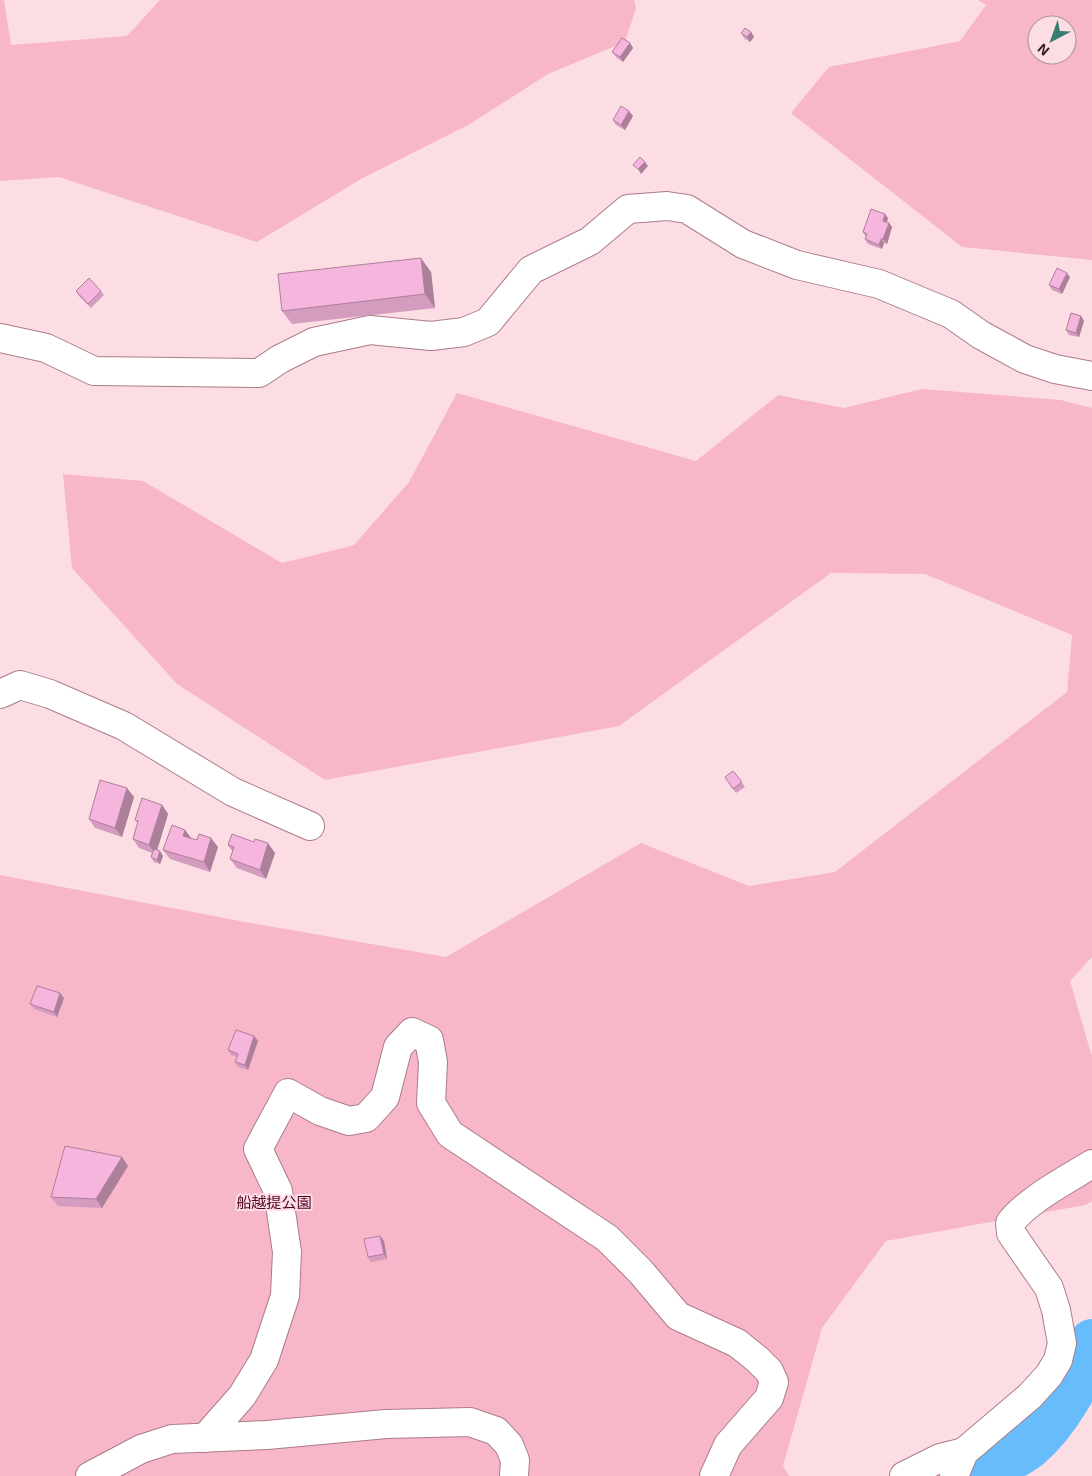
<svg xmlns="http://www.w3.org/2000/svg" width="1092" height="1476" viewBox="0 0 1092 1476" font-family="'Exo 2','Noto Sans JP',sans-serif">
<rect width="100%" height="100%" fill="#fcdde4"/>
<g fill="#f8b7c8" fill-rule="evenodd">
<path d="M0,0H4L11,45L127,36L160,0H634L636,8L625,42L548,74L470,124L361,179L257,242L59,177L0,181Z"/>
<path d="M978,0H1092V260L962,247L791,113L829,67L960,41L986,5ZM1037,25H1067V55H1037Z"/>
<path d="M922,389L1061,400L1092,408V957L1070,981L1092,1057V1201L1085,1205L886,1241L822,1328L783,1466L789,1476H0V875L245,922L446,957L641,843L749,886L835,872L1067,692L1072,635L925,574L831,573L619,726L325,780L177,684L72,568L63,474L143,481L282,563L354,545L409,482L457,393L696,461L778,395L844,408Z"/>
</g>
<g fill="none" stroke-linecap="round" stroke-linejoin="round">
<path stroke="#67bdfb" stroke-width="46" d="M975,1476C990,1468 1017,1456 1029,1446C1057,1422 1083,1377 1092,1342"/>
<defs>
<g id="minor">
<path d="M0,338L46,348L94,371L259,373L280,359L314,342L370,330L431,336L464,332L488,322L531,270L590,241L628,209L667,206L687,209L743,244L797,265L879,284L951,314L981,335L1025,359L1055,369L1092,376"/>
<path d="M0,694L20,685L50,694L124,726L233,792L310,826"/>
<path d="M205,1438L242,1396L264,1360L285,1296L287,1252L278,1191L258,1149L288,1093L320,1111L349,1121L366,1118L385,1097L398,1047L412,1032L429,1040L433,1062L431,1103L450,1134L607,1238L641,1272L678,1316L737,1343L757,1359L769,1371L774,1382L769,1398L728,1445L714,1476"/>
<path d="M90,1476L141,1449L172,1439L267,1435L386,1424L470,1422L496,1431L509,1445L515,1460L514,1476"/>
<path d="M904,1476L940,1458L964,1452"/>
<path d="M954,1476L964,1452L1030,1396L1049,1375L1058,1360L1062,1343L1056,1310L1049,1288L1011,1233L1010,1223C1029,1199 1066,1180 1092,1164"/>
</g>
</defs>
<use href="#minor" stroke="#ab7c88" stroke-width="30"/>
<use href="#minor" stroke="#fff" stroke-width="28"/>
</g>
<g fill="#d49cbe">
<path d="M751,32L754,37L750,42L744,38L741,33Z"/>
<path d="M630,43L633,48L623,62L616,57L612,52Z"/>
<path d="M633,116L625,130L616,125L613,120Z"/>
<path d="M888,218L887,222L889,223L892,227L887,244L884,243L882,249L868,244L865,239L866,237L863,232Z"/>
<path d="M431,272L435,308L292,324L282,311Z"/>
<path d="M1070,277L1062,294L1052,290L1049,285Z"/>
<path d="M76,291H101L104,295L91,308L79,296Z"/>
<path d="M1081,316L1084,321L1079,337L1069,335L1066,330Z"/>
<path d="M733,771L745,787L736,793L725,777Z"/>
<path d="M134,797L122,837L95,828L89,819Z"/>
<path d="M162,805L168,814L157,850L163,856L160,864L154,862L151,857L152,853L139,848L133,839L138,823L135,820Z"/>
<path d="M192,839L218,847L210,872L170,859L163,850Z"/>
<path d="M228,845L275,853L266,879L237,868L230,859L233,852Z"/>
<path d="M64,998L57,1017L34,1009L30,1004Z"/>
<path d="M254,1036L258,1041L248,1070L238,1067L235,1062L237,1057L231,1055L228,1050Z"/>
<path d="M128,1166L102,1208L58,1206L51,1197Z"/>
<path d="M380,1236L384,1241L387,1259L371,1262L368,1257Z"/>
</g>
<g fill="#ac7f9b">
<path d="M751,32L754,37L750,42L747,37Z"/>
<path d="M630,43L633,48L623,62L620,57Z"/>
<path d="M629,111L633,116L625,130L621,125Z"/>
<path d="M645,162L648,166L641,174L638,169Z"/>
<path d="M885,214L888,218L886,225L883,221Z"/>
<path d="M889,223L892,227L887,244L883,239Z"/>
<path d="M881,239L884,243L882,249L879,245Z"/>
<path d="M421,258L431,272L435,308L425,294Z"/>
<path d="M1067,273L1070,277L1062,294L1059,289Z"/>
<path d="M1081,316L1084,321L1079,337L1076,333Z"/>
<path d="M127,788L134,797L122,837L115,828Z"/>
<path d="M162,805L168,814L156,854L149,845Z"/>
<path d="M185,830L192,839L183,836Z"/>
<path d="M211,838L218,847L210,872L204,862Z"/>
<path d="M268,843L275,853L266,879L260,870Z"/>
<path d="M160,851L163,856L160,864L157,860Z"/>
<path d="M60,993L64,998L57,1017L54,1012Z"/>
<path d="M254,1036L258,1041L248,1070L245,1065Z"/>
<path d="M122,1157L128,1166L102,1208L96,1199Z"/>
<path d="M380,1236L384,1241L387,1259L384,1254Z"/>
</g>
<g fill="#f6b5dd" stroke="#ac7f9b">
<path d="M745,28L751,32L747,37L741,33Z"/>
<path d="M622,38L630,43L620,57L612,52Z"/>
<path d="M621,106L629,111L621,125L613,120Z"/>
<path d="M640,157L645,162L638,169L633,165Z"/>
<path d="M871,209L885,214L883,221L889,223L883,239H881L879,245L865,239L867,234L863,232Z"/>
<path d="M421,258L425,294L282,311L278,274Z"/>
<path d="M1057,268L1067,273L1059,289L1049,285Z"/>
<path d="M89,278L101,291L88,304L76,291Z"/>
<path d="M1071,313L1081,316L1076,333L1066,330Z"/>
<path d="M733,771L742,782L733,789L725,777Z"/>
<path d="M100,780L127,788L115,828L89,819Z"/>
<path d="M142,798L162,805L149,845L133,839L138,821L135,820Z"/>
<path d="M172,825L185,830L183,836L197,840L199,834L211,838L204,862L163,850Z"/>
<path d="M232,834L254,842L255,839L268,843L260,870L230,859L234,847L228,845Z"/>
<path d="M154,849L160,851L157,860L151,857Z"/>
<path d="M37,986L60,993L54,1012L30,1004Z"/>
<path d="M236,1030L254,1036L245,1065L235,1062L238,1054L228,1050Z"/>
<path d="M65,1146L122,1157L96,1199L51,1197Z"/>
<path d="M380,1236L384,1254L368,1257L364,1239Z"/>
</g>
<g text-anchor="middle" stroke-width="4" stroke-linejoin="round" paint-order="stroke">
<g font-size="15" fill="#500325" stroke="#fcdde4">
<text x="274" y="1208">船越提公園</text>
</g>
</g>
<g transform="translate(1052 40) rotate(221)"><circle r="24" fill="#fcdde4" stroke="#ab9197"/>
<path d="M0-4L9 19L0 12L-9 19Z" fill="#387d72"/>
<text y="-8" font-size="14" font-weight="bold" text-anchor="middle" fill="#311e23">N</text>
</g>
</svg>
